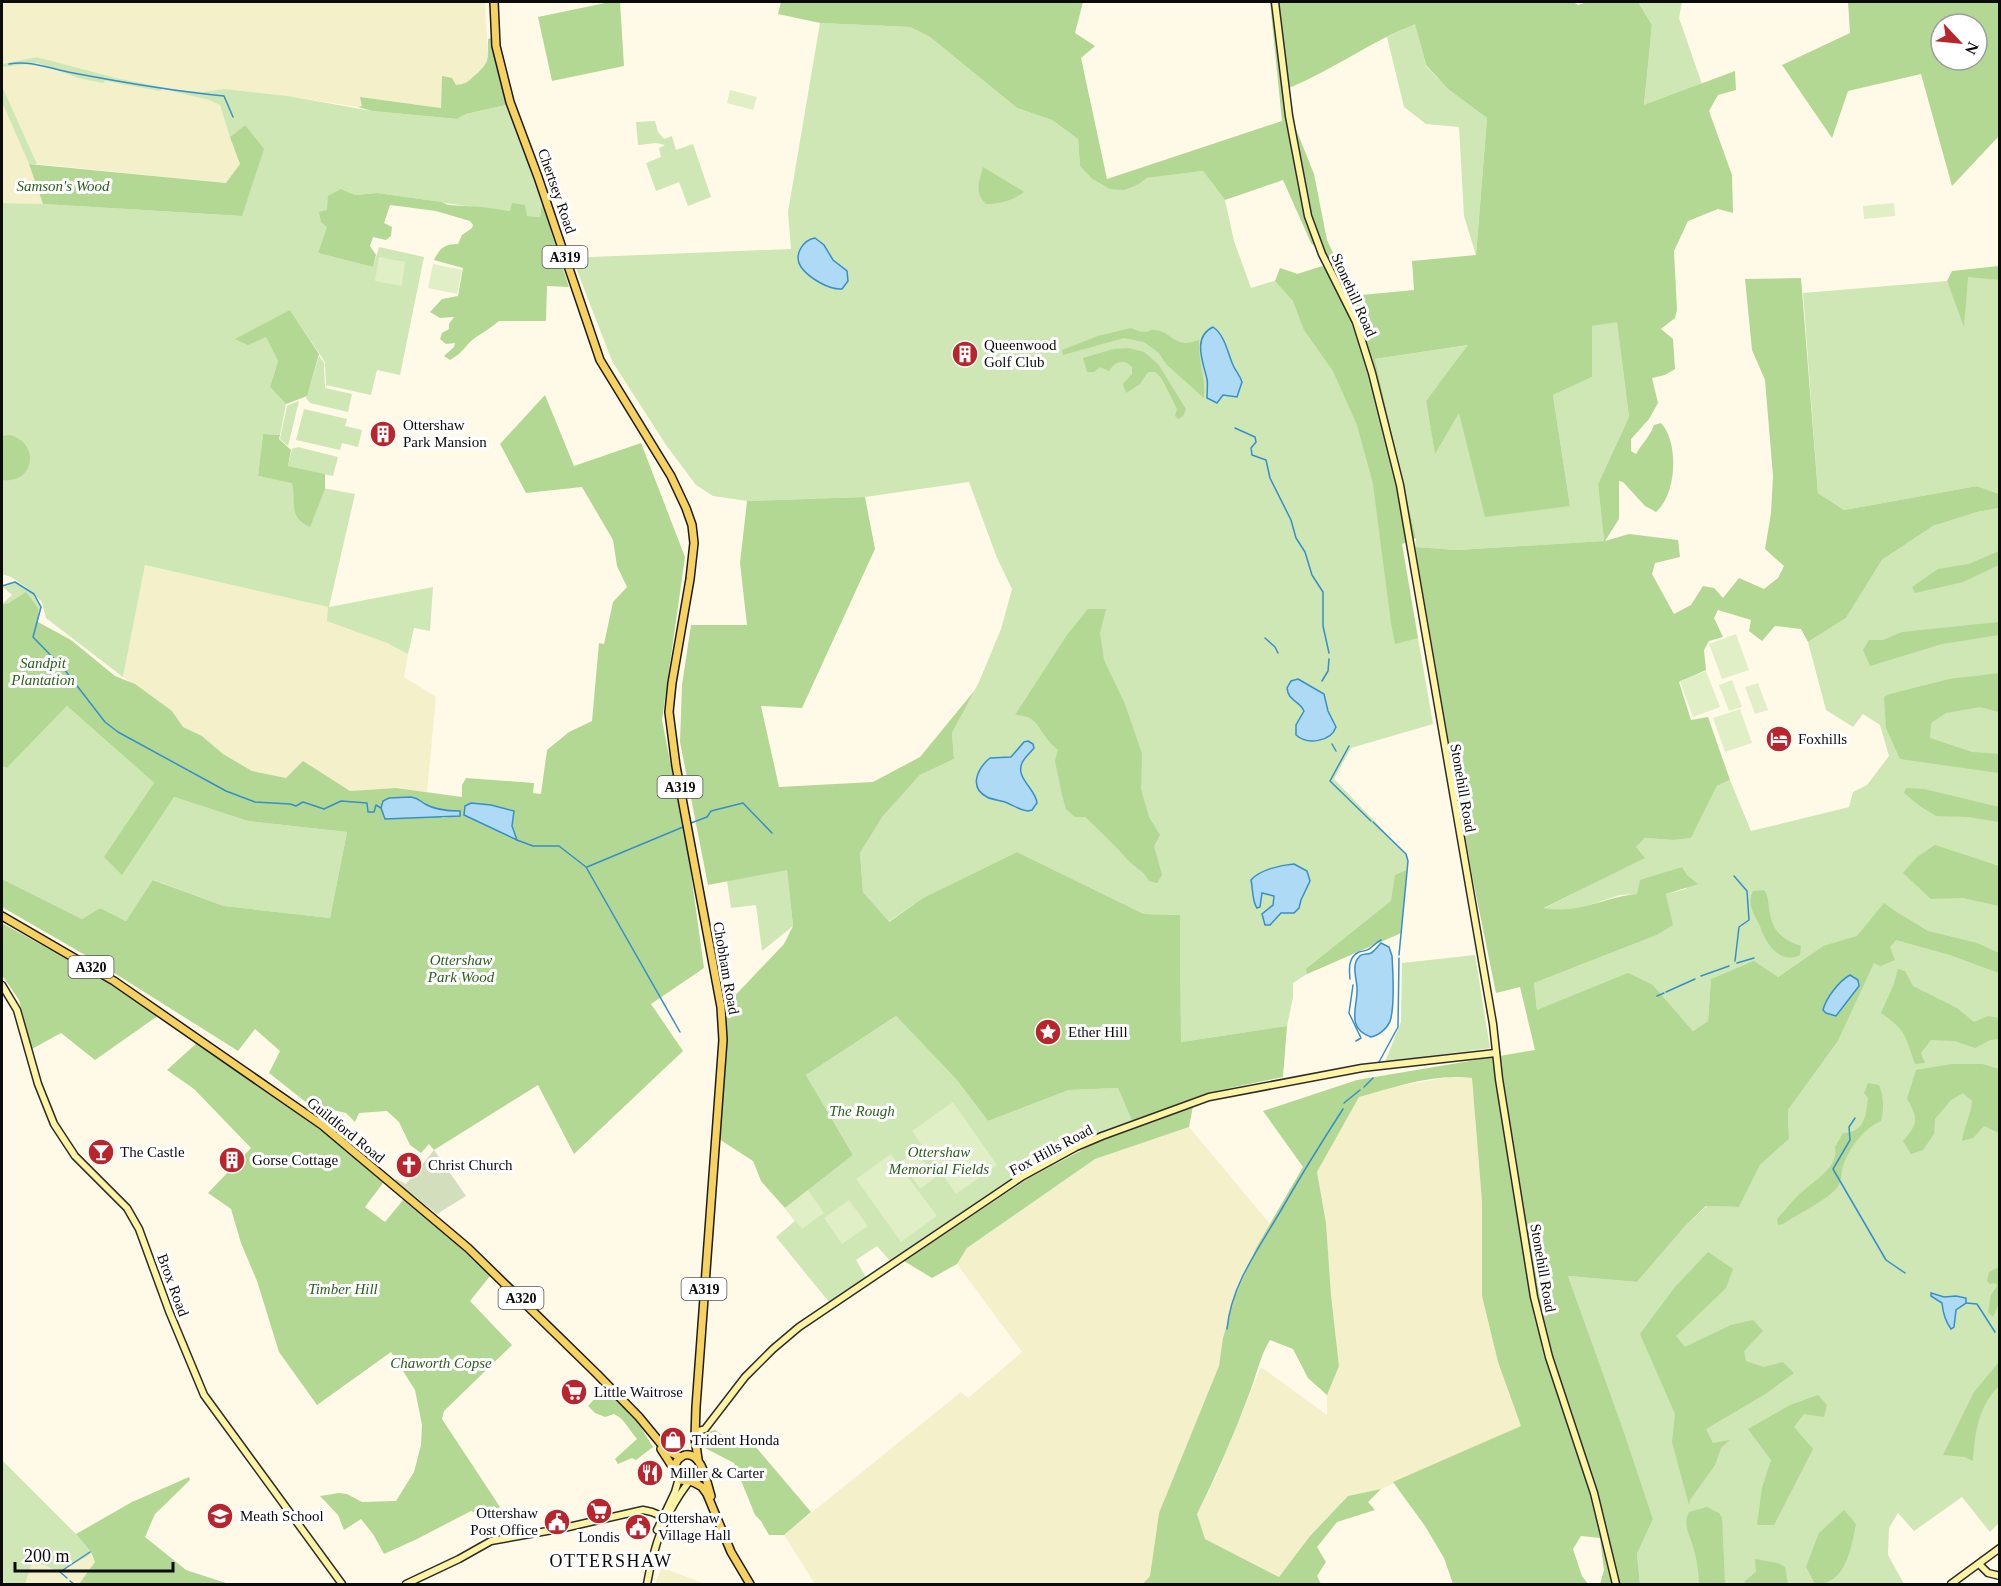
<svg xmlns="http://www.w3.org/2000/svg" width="2001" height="1586" viewBox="0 0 2001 1586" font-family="Georgia,serif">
<rect width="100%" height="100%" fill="#fffae8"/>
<g fill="#f3f0ca">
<path d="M2,2H485L488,55L484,70L466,84L456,86L442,76L441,108L361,97L363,106L358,107L288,96L224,89L202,92L177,90L116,78L37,57L2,64Z"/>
<path d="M37,63L78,78L161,89L209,100L220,105L240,164L227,183L37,164L2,86L3,67Z"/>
<path d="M2,102L29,164L43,204L2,203Z"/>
<path d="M145,565L328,607L357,632L387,643L408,654L404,677L436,697L427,792L396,788L350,791L252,771L223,754L202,736L183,727L172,711L123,677Z"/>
<path d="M1449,1077L1472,1078L1482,1202V1296L1498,1362L1521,1426L1381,1489L1348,1496L1310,1536L1279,1577L1205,1539L1197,1514L1217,1474L1261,1367L1327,1415V1395L1339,1365L1331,1295L1326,1223L1317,1172L1359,1097L1394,1087Z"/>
<path d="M1189,1127L1270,1224L1256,1248L1235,1297L1223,1338L1220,1366L1159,1513L1150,1576L1143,1584H815L784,1535L961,1392L968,1398L1022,1352L957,1264L967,1248L1095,1159Z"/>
<path d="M91,1554L95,1562L79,1584H25L33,1560L59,1572Z"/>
<path d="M661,1567L705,1584H655Z"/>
</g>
<g fill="#cee7b4">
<path d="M1638,2H1682L1679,18L1702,84L1644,106L1652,25Z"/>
<path d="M820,23L910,27L930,37L1017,108L1052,120L1078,139L1080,166L1091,178L1139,184L1147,178L1203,171L1225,200L1234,241L1251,288L1320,267L1411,631L1418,638L1433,724L1351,748L1334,779L1406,854L1408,861L1401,933L1307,974L1293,983V998L1287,1026L1181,1042L1180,915L1144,914L1017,852L923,898L888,922L863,892L860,853L883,816L920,775L954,759L952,733L979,682L1001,629L1012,589L997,558L969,482L865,497L747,501L713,496L696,485L666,445L612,361L573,260L591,257L791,249L788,212Z"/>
<path d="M1415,23L1426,66L1448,89L1487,118L1476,255L1464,216L1459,127L1426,124L1404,107L1387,37Z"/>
<path d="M37,57L116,78L177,90L202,92L224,89L288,96L372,111L457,119L466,114L506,105L513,119L542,203L540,217L526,216L525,205C521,207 515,210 511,211C507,211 446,204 442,202L377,193L355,195L341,189L318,253L373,267L379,247L424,257L400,375L377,370L371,395L326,385L325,362L290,310L266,336L278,361L270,387L286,404L280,435L263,434L258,476L355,494L329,607L433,587L430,631L414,628L408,654L387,643L327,621L328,607L145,565L123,677L46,618L42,602L36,596L41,607L33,637L2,619V604L12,595L2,586L15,582L33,592L11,577L2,574V203L43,204L242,216L245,125L230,137L220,105L209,100L162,89L160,91L105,81L103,83L78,78L37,63L3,67L2,73V64Z"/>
<path d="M2,86L37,164H29L2,102Z"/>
<path d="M655,121L658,132L664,139L672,136L676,150L693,144L711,197L688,206L679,182L656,191L646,163L661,157L659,148L665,145L656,143L638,145L636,122Z"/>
<path d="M1967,276L1999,280V494L1977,486L1844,510L1818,493L1803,293L1947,281L1964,325Z"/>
<path d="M1617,321L1629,417L1598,484L1604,541L1457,550L1415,547L1416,538L1375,359L1469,345L1426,401L1435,453L1459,412L1570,506L1553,395L1592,377V326Z"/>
<path d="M319,356L324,363L325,388L352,394L348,412L310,403L306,398Z"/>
<path d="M299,401L288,446L280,439L287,406Z"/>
<path d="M304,409L347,419L345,426L362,430L358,447L342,443L340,450L296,440Z"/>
<path d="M298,447L338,457L333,476L288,466L292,449Z"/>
<path d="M1999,508L2000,1522L1990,1532L1962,1497L1914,1531L1898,1513L1889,1528L1888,1555L1904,1584H1640L1637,1554L1653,1519L1623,1429L1568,1276L1637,1282L1686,1225L1707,1206L1739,1207L1760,1165L1789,1139L1788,1110L1838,1041L1874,962L1823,946L1778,977L1754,962L1711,979L1708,1021L1693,1031L1653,985L1537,1010L1534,983L1657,935L1672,925L1666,894L1686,889L1688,876L1682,867L1663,874L1637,894L1620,895L1570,911L1543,909L1644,858L1636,847L1645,838L1674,840L1691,838L1717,786L1730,780L1751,831L1849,807L1853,792L1867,785L1889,756L1880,725L1863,714L1853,727L1826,710L1808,642L1846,618L1882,560L1933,526L1977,512Z"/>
<path d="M67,706L155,784L105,857L174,797L248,821L347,832L330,918L224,906L154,880L126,921L100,908L82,919L2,879V766L7,768Z"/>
<path d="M787,869L793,926L762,951L756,905L731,908L727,881Z"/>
<path d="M1475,955L1490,1048L1385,1062L1401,1022L1402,963Z"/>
<path d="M896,1016L956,1079L988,1121L1069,1090L1118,1088L1132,1121L1078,1143L1033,1165L890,1261L877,1246L856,1260L867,1279L829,1302L776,1237L795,1221L785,1208L853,1155L806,1075Z"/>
<path d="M2,1460L76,1534L91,1552V1554L59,1572L33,1560L25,1584H2Z"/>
</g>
<g fill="#b2d893" fill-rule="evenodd">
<path d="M610,2H620L624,66L552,81L538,17Z"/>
<path d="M781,2H1083L1075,33L1095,46L1081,58L1107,179L1282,121L1270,2H1573L1578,5L1587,2H1638L1652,25L1644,105L1735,71L1736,90L1718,95L1709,111L1732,175L1733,213L1718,209L1688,221L1674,251L1677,310L1675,318L1661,329L1673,339L1675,369L1665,375L1652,378L1658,403L1649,419L1631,439V451L1636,454C1642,444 1650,436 1654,425L1661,423C1679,442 1677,494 1656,512L1645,506L1623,482L1619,481V519L1605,541L1629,534L1678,540L1680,557L1655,563L1652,574L1674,614L1691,605L1703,586L1714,588L1723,598L1739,578L1764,589L1778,578L1784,566L1765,549L1771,513L1773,476L1765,380L1752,350L1745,279L1801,278L1818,493L1844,510L1977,486L1999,494V508L1977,512L1933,526L1882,560L1846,618L1808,642L1801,629L1775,626L1762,641L1749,631L1751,620L1718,610L1714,618L1723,637L1709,641L1704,650L1706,670L1679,682L1691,720L1708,717L1730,780L1717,786L1691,838L1674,840L1645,838L1636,847L1645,858L1544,908C1577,915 1604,897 1637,894L1640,880L1682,867L1688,876L1698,884L1666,894L1673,925L1657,935L1534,983L1537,1010L1628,973L1653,985L1693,1031L1708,1021L1711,979L1754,961L1778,977L1823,946L1857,936L1884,903L1898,913L1928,931L1977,943L1999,953V973L1950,955L1896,940L1890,947L1895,960L1880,966L1874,963L1838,1041L1788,1110L1789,1139L1760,1165L1739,1207L1706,1206L1686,1225L1637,1282L1568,1276L1623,1429L1653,1519L1637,1554L1640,1584H1600L1604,1570L1600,1538L1581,1536L1573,1549L1582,1576L1588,1584H1453L1444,1558L1425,1526L1393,1482L1521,1426L1498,1362L1482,1296V1202L1472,1078C1435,1073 1395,1087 1359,1097L1317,1172L1326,1223L1331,1295L1339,1366L1327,1395L1308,1378L1293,1349L1270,1340C1259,1358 1256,1378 1248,1397C1233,1437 1216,1476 1197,1514L1205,1539L1279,1577L1310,1536L1348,1496L1381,1489L1368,1502L1375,1510L1337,1522L1317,1547L1326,1562L1317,1576L1321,1584H1143L1150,1576L1159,1513L1219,1366L1223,1338L1235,1297L1256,1248L1303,1167L1263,1111L1357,1080L1535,1050L1520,987L1496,993L1473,880L1415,547L1457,550L1604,541L1598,484L1629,417L1617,322L1592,326V377L1553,395L1570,506L1485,517L1459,413L1435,454L1426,401L1468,345L1375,359L1416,538L1402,544L1418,638L1395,644L1391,623L1373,484L1357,425L1333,371L1304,330L1293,301L1275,281L1280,268L1298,274L1322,266L1341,276L1351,296L1414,290L1412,261L1476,255L1487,118L1448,89L1426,65L1415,24C1371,41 1333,70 1289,88L1296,129L1314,174L1327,240L1340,268L1311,243L1283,180L1225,200L1203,171L1147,178L1139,184L1124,190L1110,189L1091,178L1080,166L1078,139L1052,120L1017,108L930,37L910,27L820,23L778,14Z"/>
<path d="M1848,2H1999V136L1952,186L1921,74L1848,91L1832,138L1782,65L1850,33ZM1941,24H1977V60H1941Z"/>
<path d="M492,38L506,105L466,114L457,119L372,111L358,107L362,106L360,97L441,108L442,76L452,78L456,85C464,84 467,83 473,77C490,63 488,60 488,39Z"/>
<path d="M245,125L264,149L242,216L43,204L29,164L226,183L240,164L230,137Z"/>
<path d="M983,167L1024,192C1012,201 1000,204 986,204C974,193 979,182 983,167Z"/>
<path d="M341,189L355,195L377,193L442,202L448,205L482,207L510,211L512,203L525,205L527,216L540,217L542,203L569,287L547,286L546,321H499C490,329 476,336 469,343C463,350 459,355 450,360L444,356L454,347L455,343L446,344L440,339L442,333L449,329V324L454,317L440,318L430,312L442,299L458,296L463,268L434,260C440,248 444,244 458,244L462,235L472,228L473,225L470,221L436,211L390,205L384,223L392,227L391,236L386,240L373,237L370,246L376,255L373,267L318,253L327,227L321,222L319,212L327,210L328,196Z"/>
<path d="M1999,266V280L1968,277L1964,327L1947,281L1952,271Z"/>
<path d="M290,310L319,354L307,396L286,404L270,387L278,361L266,337L248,345L235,339Z"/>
<path d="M1131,328C1135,330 1141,332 1145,332C1150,332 1150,329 1154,330C1173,331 1173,350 1199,340C1198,362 1206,377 1204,398L1166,364L1159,353L1144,342L1124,338L1063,355L1062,350L1098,336Z"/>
<path d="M1129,348L1144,352L1158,364L1186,409L1183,416L1178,419L1175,416L1177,409L1162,379L1156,372H1148L1140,384L1126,393L1123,384L1132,374V367C1123,358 1115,361 1109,371L1100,367L1094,372H1087L1083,358L1114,349Z"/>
<path d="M545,395L574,466L641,443L685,557L662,720L688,852L704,968L651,1004L683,1051L574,1154L538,1085L434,1150L429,1144L421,1153L410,1145L399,1122L387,1111L359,1113L355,1122L346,1113L333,1110L326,1118L269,1073L280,1051L255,1029L238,1051L92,959L2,907V879L82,919L100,908L126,921L153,880L224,906L330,918L347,832L248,821L174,797L122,875L104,857L154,783L67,706L7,768L2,766V605L9,603L26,592L38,608V622L71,640L115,676L135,684L172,711L183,727L202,736L223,754L252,771L286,778L303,761L350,791L396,788L462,797V785L466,778L534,783L533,793L541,794L547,750L569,732L592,721L599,643L604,644L613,602L627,587L617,566L613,540L582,487L526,493L500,444ZM411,797C418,798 419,800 425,804C435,810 448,811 460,811V815L443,818L389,798ZM472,803L491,805L514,811L512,826L517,839L464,815Z"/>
<path d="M263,434L280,435L279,439L291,450L288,466L325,474V489L310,527C287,516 297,503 292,483L258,476Z"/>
<path d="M10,435C41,444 34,484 2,480V436Z"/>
<path d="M865,497L875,549L802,708L761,706L779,787L873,782L920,757L975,690L952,733L954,759L920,775L883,816L860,853L863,892L889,922L923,898L1017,852L1144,914L1180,915L1181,1042L1287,1026L1283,1077L1211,1092L1132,1121L1118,1088L1069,1090L988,1121L956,1079L896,1016L806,1075L853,1155L785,1208L761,1181L753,1161L719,1139L727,1048V1004L784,944L793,926L787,870L708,885L680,742L682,685L691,625H747L740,563L747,501Z"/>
<path d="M1999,551V565L1963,582L1915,593L1912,587L1938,569L1969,564Z"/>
<path d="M1088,609H1106L1100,633L1104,660L1125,704L1142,754L1141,789L1149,817L1160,835L1154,846L1162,875L1157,883L1149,881C1142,868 1134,868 1126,858C1113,843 1099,830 1085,817H1075L1066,809L1062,795L1055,761L1058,750C1054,746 1048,741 1045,736C1035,722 1034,716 1015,715L1067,635Z"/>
<path d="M1999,622V635L1942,644L1870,666L1863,650L1869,640H1883L1902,632Z"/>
<path d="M1999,673V712L1980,707L1946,713L1931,723L1930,738L1972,752L1999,754V773L1900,759L1886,728L1884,697L1890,694L1949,679Z"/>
<path d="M1906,788L1924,789L1999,807V822L1968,817L1936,816L1920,806L1904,793Z"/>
<path d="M1935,845L1999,866V906L1963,898L1931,899L1903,873L1917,857Z"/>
<path d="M1407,870L1401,933L1307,974L1306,969L1391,901L1395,875Z"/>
<path d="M1764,890C1768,895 1768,901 1769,908C1772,930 1780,939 1801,946L1800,955C1780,965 1765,943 1760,926C1755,915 1746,905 1753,891Z"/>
<path d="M2,923L119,988L159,1015L95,1060L61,1033L32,1049L19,1000L2,975Z"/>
<path d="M1898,969L1905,971L1913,986L1957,1008L1974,1022L1988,1016L1999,1018V1039L1990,1040L1975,1048L1955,1041L1931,1040L1921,1053L1925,1063L1915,1064C1905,1036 1907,1031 1881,1013L1894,984Z"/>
<path d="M198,1042L215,1056L309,1119L383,1183L365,1207L385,1222L403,1200L448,1236L490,1276L470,1301L512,1345L444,1411L442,1419L500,1507L482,1516L471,1511L417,1539L384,1554L373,1534L361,1519L344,1530L338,1515L320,1496L339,1493L347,1494L362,1502L396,1501L414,1472L421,1445L422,1425L415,1390L391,1352L317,1405L279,1352L257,1281L241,1243L231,1209L208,1193L251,1148L194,1089L167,1070Z"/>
<path d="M1951,1064H1982L1999,1069V1133L1984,1126L1973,1138L1962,1141C1964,1127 1971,1115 1972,1101L1963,1093L1951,1100L1935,1119L1934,1134L1923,1150L1911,1154L1903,1141C1918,1124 1919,1119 1907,1099L1916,1070Z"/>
<path d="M1868,1083L1879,1085C1884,1097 1884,1109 1881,1121C1864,1128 1849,1148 1843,1166C1840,1175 1843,1183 1834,1191C1820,1204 1799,1213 1783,1224L1778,1225L1777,1219C1786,1210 1793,1199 1803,1191C1815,1180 1839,1167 1835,1147L1843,1133C1865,1132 1866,1116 1868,1098L1864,1093Z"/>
<path d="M1193,1106L1189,1127L1095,1159L967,1248L957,1264L932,1278L904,1261L1029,1178L1097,1142Z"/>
<path d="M1708,1252L1733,1269L1726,1288L1676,1336L1685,1347L1731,1325L1753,1320L1763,1331L1744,1351L1746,1361L1764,1367L1783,1362L1794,1373L1767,1393L1706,1429L1713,1443L1730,1440L1721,1448L1715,1465L1690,1500L1689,1505L1672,1442L1675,1414L1640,1334L1675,1287Z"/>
<path d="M1999,1267V1303L1993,1317L1988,1312L1991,1295L1997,1286L1995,1283L1990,1284L1987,1281L1989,1272Z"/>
<path d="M1999,1362V1386C1978,1407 1975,1432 1973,1461L1965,1457L1943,1455L1974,1392Z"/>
<path d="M605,1387L640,1426L653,1447L636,1460L632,1458L618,1464L615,1459L637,1439C629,1430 625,1419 614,1414L605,1417L595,1413L588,1406Z"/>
<path d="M1818,1395L1827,1405L1824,1417L1804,1414L1794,1427L1813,1449L1774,1525H1757L1762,1488L1771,1460L1748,1429L1790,1405Z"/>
<path d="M715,1430L737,1445L749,1439L811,1512L784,1535H769L761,1521L755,1515L734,1463L703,1447L699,1440L708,1432Z"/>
<path d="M189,1477L190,1480L155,1514L145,1537L186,1570L226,1583L224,1584H79L95,1562L91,1552L76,1534L132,1502Z"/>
<path d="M1707,1507L1719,1513L1722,1518L1725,1584H1699C1699,1574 1697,1560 1694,1550C1691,1536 1682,1526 1689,1512Z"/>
<path d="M1844,1510L1856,1524C1851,1548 1846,1585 1815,1584L1806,1567L1819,1533Z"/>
<path d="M1755,1559L1778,1563L1785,1567L1788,1584H1744L1745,1581L1756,1572Z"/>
</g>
<path fill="#d3debc" d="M434,1150L466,1196L437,1214L395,1181L396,1179L406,1184Z"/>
<g fill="#e0efc5">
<path d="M730,90L757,97L753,110L727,103Z"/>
<path d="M1894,203L1895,216L1864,219L1863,206Z"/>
<path d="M379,257L405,262L402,286L375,281Z"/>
<path d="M433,264L462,270L457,294L428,288Z"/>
<path d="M1736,634L1749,670L1722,679L1709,644Z"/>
<path d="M1706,671L1720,707L1693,717L1680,681Z"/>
<path d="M1732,680L1742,707L1729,711L1719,685Z"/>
<path d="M1758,683L1768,710L1755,714L1745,687Z"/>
<path d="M1740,709L1752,743L1725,752L1713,718Z"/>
<path d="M953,1102L997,1165L956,1194L912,1131Z"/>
<path d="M916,1151L935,1178L920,1189L901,1161Z"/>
<path d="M891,1154L937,1216L901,1242L856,1179Z"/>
<path d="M808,1190L824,1213L802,1229L785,1208Z"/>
<path d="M849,1200L868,1226L842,1244L824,1218Z"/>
</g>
<g fill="#aedaf5" stroke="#368fcb" stroke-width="1.5">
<path d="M815,238L824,245L833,260L847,271L848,281L842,289C829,290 809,278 801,267C793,255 803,240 815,238Z"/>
<path d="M1213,327C1225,335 1228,354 1233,365C1236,372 1240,375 1242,382L1237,397L1223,395L1217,403L1207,398C1207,391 1208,384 1207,379C1203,362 1192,337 1213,327Z"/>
<path d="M1298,679L1324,694L1328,711L1336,727C1331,742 1307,745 1296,735V725L1304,711C1300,701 1288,701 1287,688L1291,681Z"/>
<path d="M1028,741L1033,744L1034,748C1030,753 1024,758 1022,763C1015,778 1036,789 1037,803L1032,810L1028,811C1019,810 1013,805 1005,802C1000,800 992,800 987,797C968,787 978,768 990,758L1011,757L1024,742Z"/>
<path d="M411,797C418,798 419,800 425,804C435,810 448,811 460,811V816L385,819L381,808L383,801L389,798Z"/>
<path d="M471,803L491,805L514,811L512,826L517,840L464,815L465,806Z"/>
<path d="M1294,864L1307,871L1310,881L1301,900L1299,908L1294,913H1281L1270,925H1265L1262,914L1273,905L1274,896L1262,893L1260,907L1257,908C1252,901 1253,889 1251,880C1259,870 1281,865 1294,864Z"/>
<path d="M1381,943L1389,947L1392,956C1393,972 1394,1004 1391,1018C1389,1027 1380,1035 1371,1037C1345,1028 1358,1006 1357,989C1357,979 1351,965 1359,957C1362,953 1367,955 1371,953C1375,951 1378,946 1381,943Z"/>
<path d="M1850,975L1858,980L1859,986L1836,1016L1826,1013L1823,1010C1826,998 1839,981 1850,975Z"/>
<path d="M1931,1293L1944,1297L1956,1296L1966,1298V1303L1956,1310L1954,1327L1951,1329C1945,1321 1943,1313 1942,1303L1931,1296Z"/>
</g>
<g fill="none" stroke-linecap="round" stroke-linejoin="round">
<g stroke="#368fcb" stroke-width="1.5">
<path d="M9,64C30,60 48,68 68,72C120,82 172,91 224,96L233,117"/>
<path d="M1235,428L1255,437L1256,442L1251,448L1252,455L1266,460L1270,478L1291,520L1296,538L1305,552L1312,575L1323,592V626L1329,653"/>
<path d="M2,586L15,582L34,594L41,607L33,637L64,669L105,722L118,732L226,791L255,802L290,804L296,806L303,802L324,809L341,801L367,803L368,812H374L376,805L381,808"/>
<path d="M1265,638L1275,647L1278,653"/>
<path d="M1322,681L1328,671L1329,659"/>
<path d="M1332,744L1336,751"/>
<path d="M1349,746L1330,781L1371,821"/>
<path d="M1373,822L1406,854L1408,861L1399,955"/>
<path d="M691,823L707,817L711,811L743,803L772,833"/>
<path d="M517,840L533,846H559L586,867L680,1032"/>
<path d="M587,867L683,827"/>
<path d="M1734,876L1747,891L1749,920L1739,927L1735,961"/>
<path d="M1737,963L1754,958"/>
<path d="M1701,976L1729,966"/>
<path d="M1350,979C1349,969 1348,957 1359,952C1360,952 1368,950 1369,949C1374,946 1375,943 1381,940"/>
<path d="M1353,985L1349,1013L1361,1038L1356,1041"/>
<path d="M1666,992L1695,979"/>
<path d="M1657,996L1664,993"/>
<path d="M1379,1062L1398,1027L1399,958"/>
<path d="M1364,1087L1373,1078"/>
<path d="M1344,1103L1360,1090"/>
<path d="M1855,1118L1849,1127L1850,1140L1833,1169L1886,1260L1905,1273"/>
<path d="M1966,1303L1977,1304L1995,1332"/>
<path d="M1227,1329C1231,1286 1258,1249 1280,1212C1300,1177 1321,1143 1343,1109"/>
<path d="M67,1578L60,1572L90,1552"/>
<path d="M70,1581L74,1584"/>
</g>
<defs>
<g id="secondary">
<path d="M1275,2L1289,116L1308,216L1322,254L1356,322L1372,373L1400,485L1493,1024L1499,1079L1534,1297L1549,1357L1594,1493L1616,1584"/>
<path d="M2,985L17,1010L38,1084L54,1124L75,1156L127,1208L139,1229L169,1311L204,1395L342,1584"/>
<path d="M695,1432L705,1429L745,1377L773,1349L799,1327L1023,1176L1076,1147L1102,1136L1209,1097L1362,1068L1496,1053"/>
<path d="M657,1530L675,1492L679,1478"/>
<path d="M1979,1564L1988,1573L2000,1576"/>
<path d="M406,1584L459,1559L491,1541L564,1528L643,1510L652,1512L666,1518"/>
<path d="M647,1584C654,1545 664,1515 688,1483"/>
<path d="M1951,1584L2000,1548"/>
</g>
<g id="primary">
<path d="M494,2L496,46L510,102L538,177L600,360L671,476L686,508L692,525L694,543L690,579L672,683L669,712L676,766L721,1007L723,1040L696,1407L695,1438L698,1459"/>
<path d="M2,916L114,981L322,1125L468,1248L597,1374L639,1417L667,1451L681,1457"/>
<path d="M661,1449L681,1480L693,1482L699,1478L702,1470"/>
<path d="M674,1470C675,1463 678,1457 685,1455C702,1451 707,1484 711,1496"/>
<path d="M693,1482L702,1487L707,1494L731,1552L750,1584"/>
</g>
</defs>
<use href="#secondary" stroke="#2d2d2d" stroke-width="9"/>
<use href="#primary" stroke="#1c1c1c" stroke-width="10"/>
<use href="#secondary" stroke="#fef4a4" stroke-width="6"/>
<use href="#primary" stroke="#f7d260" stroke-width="7"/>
</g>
<defs>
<symbol id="building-disc" viewBox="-11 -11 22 22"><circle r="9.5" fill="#b8252c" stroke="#fff"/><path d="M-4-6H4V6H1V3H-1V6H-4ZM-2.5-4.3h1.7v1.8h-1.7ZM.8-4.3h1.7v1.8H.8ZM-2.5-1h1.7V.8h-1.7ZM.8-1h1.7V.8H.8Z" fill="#fff"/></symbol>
<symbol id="hotel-disc" viewBox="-11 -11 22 22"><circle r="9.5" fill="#b8252c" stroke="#fff"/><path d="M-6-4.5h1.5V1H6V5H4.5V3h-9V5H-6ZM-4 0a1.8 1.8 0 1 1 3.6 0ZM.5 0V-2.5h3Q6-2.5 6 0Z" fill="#fff"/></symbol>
<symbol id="sight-disc" viewBox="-11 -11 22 22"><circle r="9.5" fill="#b8252c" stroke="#fff"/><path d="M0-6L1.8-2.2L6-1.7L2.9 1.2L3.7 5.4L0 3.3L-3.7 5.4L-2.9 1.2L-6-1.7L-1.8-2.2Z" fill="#fff"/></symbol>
<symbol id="bar-disc" viewBox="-11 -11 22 22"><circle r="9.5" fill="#b8252c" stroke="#fff"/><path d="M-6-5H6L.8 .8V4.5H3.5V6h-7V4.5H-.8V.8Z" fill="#fff"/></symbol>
<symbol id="church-disc" viewBox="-11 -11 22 22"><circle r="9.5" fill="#b8252c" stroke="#fff"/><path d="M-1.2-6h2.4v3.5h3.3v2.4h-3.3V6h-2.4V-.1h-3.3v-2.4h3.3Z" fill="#fff"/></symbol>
<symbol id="supermarket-disc" viewBox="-11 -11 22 22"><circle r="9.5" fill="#b8252c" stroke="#fff"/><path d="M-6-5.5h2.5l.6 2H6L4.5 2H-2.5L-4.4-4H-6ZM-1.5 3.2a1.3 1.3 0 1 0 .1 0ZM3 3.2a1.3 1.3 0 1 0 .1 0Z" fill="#fff"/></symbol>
<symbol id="shop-disc" viewBox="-11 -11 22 22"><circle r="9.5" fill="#b8252c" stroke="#fff"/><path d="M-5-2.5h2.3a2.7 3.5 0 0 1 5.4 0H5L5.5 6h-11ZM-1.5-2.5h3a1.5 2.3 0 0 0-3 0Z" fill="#fff"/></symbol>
<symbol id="restaurant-disc" viewBox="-11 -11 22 22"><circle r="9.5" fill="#b8252c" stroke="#fff"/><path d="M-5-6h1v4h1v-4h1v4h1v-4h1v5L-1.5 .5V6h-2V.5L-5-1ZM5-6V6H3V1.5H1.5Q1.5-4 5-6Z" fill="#fff"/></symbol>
<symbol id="school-disc" viewBox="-11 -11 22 22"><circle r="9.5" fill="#b8252c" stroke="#fff"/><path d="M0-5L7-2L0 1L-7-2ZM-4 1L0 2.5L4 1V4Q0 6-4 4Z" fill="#fff"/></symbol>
<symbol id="civic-disc" viewBox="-11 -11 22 22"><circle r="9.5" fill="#b8252c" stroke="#fff"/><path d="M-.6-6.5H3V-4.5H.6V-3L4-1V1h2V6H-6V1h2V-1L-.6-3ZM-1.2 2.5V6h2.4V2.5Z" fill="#fff"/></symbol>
</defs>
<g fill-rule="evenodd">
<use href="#building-disc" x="950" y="339" width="30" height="30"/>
<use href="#building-disc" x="368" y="419" width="30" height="30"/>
<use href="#hotel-disc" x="1764" y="724" width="30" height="30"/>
<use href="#sight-disc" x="1033" y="1017" width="30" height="30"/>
<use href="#bar-disc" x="86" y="1137" width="30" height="30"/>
<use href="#building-disc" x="217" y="1145" width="30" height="30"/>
<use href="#church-disc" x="394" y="1150" width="30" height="30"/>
<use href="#supermarket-disc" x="559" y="1377" width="30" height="30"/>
<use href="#shop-disc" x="658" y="1425" width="30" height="30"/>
<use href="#restaurant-disc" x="635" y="1458" width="30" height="30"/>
<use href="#supermarket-disc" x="584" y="1496" width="30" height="30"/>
<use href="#school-disc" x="205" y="1501" width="30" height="30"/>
<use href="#civic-disc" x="542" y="1507" width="30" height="30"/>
<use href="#civic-disc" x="623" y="1512" width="30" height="30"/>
</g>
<g text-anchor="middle" stroke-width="6" stroke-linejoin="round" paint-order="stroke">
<g fill="#fff" stroke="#545454" stroke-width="1.5">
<rect x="542.5" y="246" width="45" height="22" rx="4.5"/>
<rect x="657.5" y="776" width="45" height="22" rx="4.5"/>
<rect x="68.5" y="956" width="45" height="22" rx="4.5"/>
<rect x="681.5" y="1278" width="45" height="22" rx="4.5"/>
<rect x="498.5" y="1287" width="45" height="22" rx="4.5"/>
</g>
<g font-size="14" font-weight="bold" fill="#0b0b0b">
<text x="565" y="262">A319</text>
<text x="680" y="792">A319</text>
<text x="91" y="972">A320</text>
<text x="704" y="1294">A319</text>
<text x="521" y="1303">A320</text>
</g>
<g font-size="15" font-style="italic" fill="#2b601d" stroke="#fff">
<text x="63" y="191">Samson's Wood</text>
<text x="43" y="668">Sandpit<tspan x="43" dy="17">Plantation</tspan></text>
<text x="461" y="965">Ottershaw<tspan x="461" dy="17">Park Wood</tspan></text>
<text x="862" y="1116">The Rough</text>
<text x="939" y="1157">Ottershaw<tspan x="939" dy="17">Memorial Fields</tspan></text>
<text x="343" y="1294">Timber Hill</text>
<text x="441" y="1368">Chaworth Copse</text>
</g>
<g font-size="15" fill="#0b0b0b" stroke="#fff">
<text transform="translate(557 191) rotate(71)" y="5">Chertsey Road</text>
<text transform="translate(1354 295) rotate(66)" y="5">Stonehill Road</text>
<text transform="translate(1463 788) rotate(80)" y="5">Stonehill Road</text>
<text transform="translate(726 968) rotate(80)" y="5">Chobham Road</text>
<text transform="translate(346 1130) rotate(39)" y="5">Guildford Road</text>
<text transform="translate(1051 1150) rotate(-28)" y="5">Fox Hills Road</text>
<text transform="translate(1543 1268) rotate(80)" y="5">Stonehill Road</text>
<text transform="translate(173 1285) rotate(70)" y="5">Brox Road</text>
</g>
<g font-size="15" fill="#0b0b0b" stroke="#fff" text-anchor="start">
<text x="984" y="350">Queenwood<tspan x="984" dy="17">Golf Club</tspan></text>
<text x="403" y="430">Ottershaw<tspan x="403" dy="17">Park Mansion</tspan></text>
<text x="1798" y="744">Foxhills</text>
<text x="1068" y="1037">Ether Hill</text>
<text x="120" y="1157">The Castle</text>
<text x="252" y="1165">Gorse Cottage</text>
<text x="428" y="1170">Christ Church</text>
<text x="594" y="1397">Little Waitrose</text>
<text x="692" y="1445">Trident Honda</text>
<text x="670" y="1478">Miller &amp; Carter</text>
<text x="538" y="1518" text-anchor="end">Ottershaw<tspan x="538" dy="17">Post Office</tspan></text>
<text x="240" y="1521">Meath School</text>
<text x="658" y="1523">Ottershaw<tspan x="658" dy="17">Village Hall</tspan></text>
<text x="599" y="1542" text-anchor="middle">Londis</text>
</g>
<g font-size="18" letter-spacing="1.5" fill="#0b0b0b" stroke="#fff">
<text x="611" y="1567">OTTERSHAW</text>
</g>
</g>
<rect width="2001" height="1586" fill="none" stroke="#0b0b0b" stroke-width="6"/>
<g transform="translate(1959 42) rotate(116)"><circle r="28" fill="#ffffff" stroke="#9d9d9d" stroke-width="1.5"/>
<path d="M0-4.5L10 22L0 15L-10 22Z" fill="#b8252c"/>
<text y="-9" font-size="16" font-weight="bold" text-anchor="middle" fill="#0b0b0b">N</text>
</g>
<path d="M15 1562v9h158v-9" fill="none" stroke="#0b0b0b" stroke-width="3"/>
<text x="24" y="1562" font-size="18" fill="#0b0b0b" stroke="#ffffff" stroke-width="4.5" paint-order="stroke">200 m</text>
</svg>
